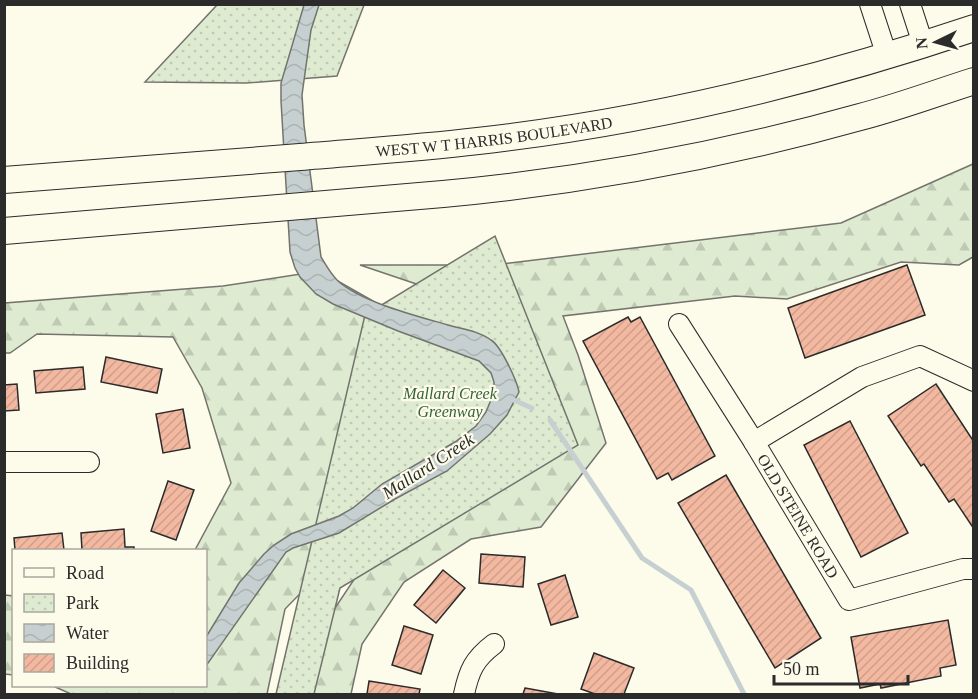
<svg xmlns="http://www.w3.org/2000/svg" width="978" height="699" viewBox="0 0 978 699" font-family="'Times New Roman',serif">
<defs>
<pattern id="forest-firs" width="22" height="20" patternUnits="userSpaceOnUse" patternTransform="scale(1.5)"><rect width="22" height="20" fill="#deebd1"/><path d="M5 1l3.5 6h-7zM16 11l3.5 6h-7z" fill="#bfcab4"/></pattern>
<pattern id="park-dots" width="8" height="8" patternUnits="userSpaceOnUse" patternTransform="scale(1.5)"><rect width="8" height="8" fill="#deebd1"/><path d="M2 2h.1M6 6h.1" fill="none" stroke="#bfcab4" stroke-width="1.8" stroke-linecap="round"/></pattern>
<pattern id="water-waves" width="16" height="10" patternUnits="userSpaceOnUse" patternTransform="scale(1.5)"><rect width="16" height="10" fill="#c7d0d0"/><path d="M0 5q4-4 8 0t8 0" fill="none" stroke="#abb3b3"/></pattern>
<pattern id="building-hatch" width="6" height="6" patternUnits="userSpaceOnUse" patternTransform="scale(1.5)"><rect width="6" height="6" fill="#f2b8a0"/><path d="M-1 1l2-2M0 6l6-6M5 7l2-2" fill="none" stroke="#d09e8a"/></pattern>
</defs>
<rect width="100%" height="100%" fill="#fdfbea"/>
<g fill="url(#forest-firs)" stroke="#74746e" stroke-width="1.5">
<path d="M973,164V257L959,265L901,262L787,299L735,296L563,316L578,355L606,443L541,527L471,539L404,582L362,644L351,694H301L319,632L355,578L536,435L559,396L505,303L449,295L360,265H493L841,223Z"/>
<path d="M320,271L394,313L342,551L285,609L267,694H71L53,686H206V550H195L231,483L202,388L173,337L37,334L10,353H5V303L223,286Z"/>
<path d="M5,595L13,596V675L5,674Z"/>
</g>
<g fill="url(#park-dots)" stroke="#74746e" stroke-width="1.5">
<path d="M217,5H364L337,76L246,83L145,82Z"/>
<path d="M495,236L578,445L340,588L314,694H276L365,315Z"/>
</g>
<path fill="url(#water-waves)" stroke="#74746e" stroke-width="1.5" d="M304,5H319L311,30L302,95L304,125L321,257C326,265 330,273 337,280C360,302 417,316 448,325C462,329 479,331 491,340C501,346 517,381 519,392L507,415L490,434L447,471L395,499L339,533L293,548L286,552L206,666V637L239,583L264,554L274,545L291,534L339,516L353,508L382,484L455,442L476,426L486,412L493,395L494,382L491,373L479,361L398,331L333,304L316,294L300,277L295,268L290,252L281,101V83Z"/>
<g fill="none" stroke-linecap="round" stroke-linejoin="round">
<g stroke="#c7d0d0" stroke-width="5">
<path d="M509,398L532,408"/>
<path d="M550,420L642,558L691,590L744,694"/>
</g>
</g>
<g fill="url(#building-hatch)" stroke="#2b2b2b" stroke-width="1.5">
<path d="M907,265L925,315L805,358L788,308Z"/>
<path d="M628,317L631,322L640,317L715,456L672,480L668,473L657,479L583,341Z"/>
<path d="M106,357L162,369L157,393L101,382Z"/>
<path d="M83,367L85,389L36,393L34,371Z"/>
<path d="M17,384L19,410L4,411V385Z"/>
<path d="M936,384L974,442V529L954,499L949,502L924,464L921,466L888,416Z"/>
<path d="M183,409L190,448L163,453L156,414Z"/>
<path d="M850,421L908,533L861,557L804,445Z"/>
<path d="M726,475L821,638L775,668L678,503Z"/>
<path d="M168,481L194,490L176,540L151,531Z"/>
<path d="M124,529L125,547H134V550H82L81,533Z"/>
<path d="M62,533L64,550H15L14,538Z"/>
<path d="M481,554L525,557L523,587L479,583Z"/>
<path d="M443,570L465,588L436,623L414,605Z"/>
<path d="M565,575L578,617L551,625L538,584Z"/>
<path d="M948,620L956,665L940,668L941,676L881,688L880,684L860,688L851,637Z"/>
<path d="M404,626L433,635L421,674L392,665Z"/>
<path d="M594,653L634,668L624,694H595L581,689Z"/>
<path d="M369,681L420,689L419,694H367Z"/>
<path d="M525,688L558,694H523Z"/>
</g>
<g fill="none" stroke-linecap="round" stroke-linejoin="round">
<defs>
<g id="minor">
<path d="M870,4L887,56"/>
<path d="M910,4L923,44"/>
<path id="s1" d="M679,324L754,442L849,600L963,569H974"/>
<path d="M754,442L862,377L920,356L974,381"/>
<path d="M4,462H89"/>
<path d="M464,694C469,671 474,659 494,644"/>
</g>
<g id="major">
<path id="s2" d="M4,180C103,172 202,165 300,157C359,152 419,148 478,141C647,122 813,82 974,28"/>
<path d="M4,231L443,194C584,181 724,155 860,117C899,107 936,93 974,81"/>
</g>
</defs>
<use href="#minor" stroke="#2b2b2b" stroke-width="22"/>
<use href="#major" stroke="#2b2b2b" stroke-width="28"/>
<use href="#minor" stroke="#fdfbea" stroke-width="20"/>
<use href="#major" stroke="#fdfbea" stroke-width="26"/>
</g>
<g text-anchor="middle" stroke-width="4.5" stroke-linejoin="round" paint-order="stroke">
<g font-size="16" fill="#2b2b2b" stroke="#fdfbea">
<text dy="6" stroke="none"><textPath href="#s2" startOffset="492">WEST W T HARRIS BOULEVARD</textPath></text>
<text dy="6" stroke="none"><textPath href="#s1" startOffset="226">OLD STEINE ROAD</textPath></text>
</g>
<g font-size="16" font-style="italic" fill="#34623c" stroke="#fdfbea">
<text x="450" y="399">Mallard Creek<tspan x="450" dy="18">Greenway</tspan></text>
</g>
<g font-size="18" font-style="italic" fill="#2b2b2b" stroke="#fdfbea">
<text transform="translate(428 466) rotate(-33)" y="6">Mallard Creek</text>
</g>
</g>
<rect width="978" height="699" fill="none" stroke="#2b2b2b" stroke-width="12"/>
<rect x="12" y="549" width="195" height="138" fill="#fdfbea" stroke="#a9a89e" stroke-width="1.5"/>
<rect x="24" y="568" width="30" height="9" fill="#fdfbea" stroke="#a9a89e" stroke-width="1.5"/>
<text x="66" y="579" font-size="18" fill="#2b2b2b">Road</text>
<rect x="24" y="594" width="30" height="18" fill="url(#park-dots)" stroke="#a9a89e" stroke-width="1.5"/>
<text x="66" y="609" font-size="18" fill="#2b2b2b">Park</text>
<rect x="24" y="624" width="30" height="18" fill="url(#water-waves)" stroke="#a9a89e" stroke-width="1.5"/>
<text x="66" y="639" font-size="18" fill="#2b2b2b">Water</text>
<rect x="24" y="654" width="30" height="18" fill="url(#building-hatch)" stroke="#a9a89e" stroke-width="1.5"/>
<text x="66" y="669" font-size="18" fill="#2b2b2b">Building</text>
<g transform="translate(936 42) rotate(265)" stroke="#fdfbea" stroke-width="4.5" paint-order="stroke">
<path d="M0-4.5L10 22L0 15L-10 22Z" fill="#2b2b2b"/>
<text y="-9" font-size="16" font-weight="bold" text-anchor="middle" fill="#2b2b2b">N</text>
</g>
<path d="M774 675v9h134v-9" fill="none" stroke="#2b2b2b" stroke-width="3"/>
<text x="783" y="675" font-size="18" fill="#2b2b2b" stroke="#fdfbea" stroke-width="4.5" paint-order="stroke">50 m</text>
</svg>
